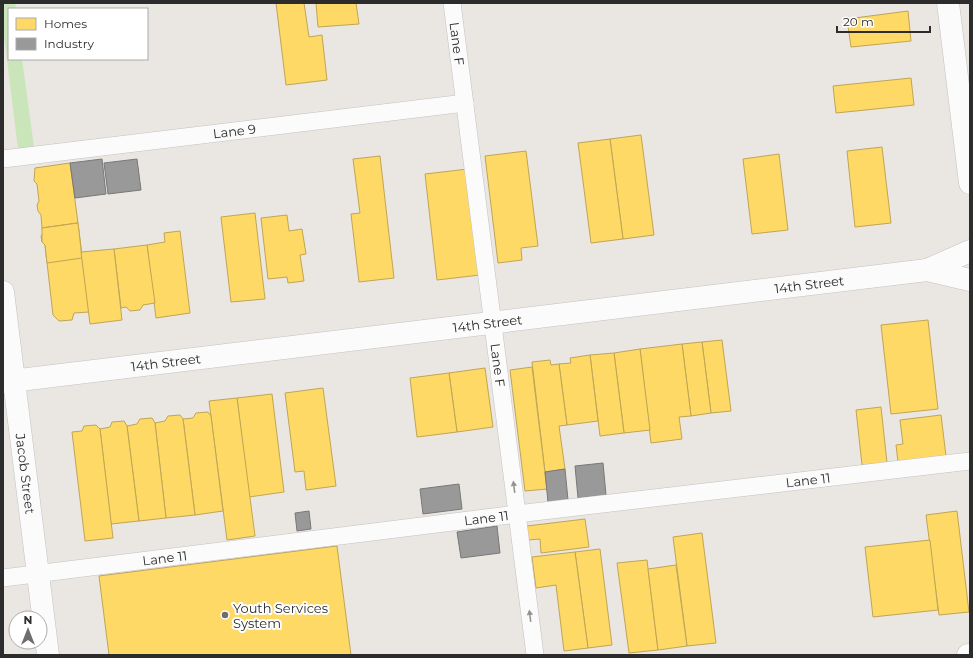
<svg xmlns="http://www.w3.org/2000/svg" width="973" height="658" viewBox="0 0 973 658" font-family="Montserrat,sans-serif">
<rect width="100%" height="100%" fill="#eae6e2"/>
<path fill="#cbe5bb" d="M3,3H15L16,9H9V59H22L34,147L18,149L3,28Z"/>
<g fill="#ffd966" stroke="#c0a555">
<path d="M276,3H304L309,37L322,35L327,80L286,85Z"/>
<path d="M316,3H356L359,24L318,27Z"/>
<path d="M908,11L911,41L851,47L847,19Z"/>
<path d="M911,78L914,105L836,113L833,86Z"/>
<path d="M641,135L654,235L623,239L610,139Z"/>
<path d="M610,139L623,239L591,243L578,143Z"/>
<path d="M882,147L891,223L855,227L847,151Z"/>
<path d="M526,151L538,246L521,248L522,260L498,263L485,156Z"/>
<path d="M779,154L788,230L752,234L743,159Z"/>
<path d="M380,156L394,278L359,282L351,214L360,213L353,159Z"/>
<path d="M70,163L78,223L42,228L41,215L38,211L37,205L39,201L37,184L34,181L35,168Z"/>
<path d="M468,169L480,275L437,280L425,174Z"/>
<path d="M255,213L265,299L231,302L221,217Z"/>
<path d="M287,215L289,231L302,229L306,254L300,255L304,281L288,283L287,277L268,279L261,218Z"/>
<path d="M78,223L89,312L74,313L72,320L59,321L53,315L45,245L42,242L41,236L43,233L42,228Z"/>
<path d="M78,223L82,258L47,263L45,245L42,242V228Z"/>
<path d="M180,231L190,313L156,318L147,245L165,242L164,233Z"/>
<path d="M147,245L155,303L143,305L140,310L130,311L126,307L121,308L114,249Z"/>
<path d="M114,249L122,320L90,324L81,252Z"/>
<path d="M928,320L938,409L891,414L881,325Z"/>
<path d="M722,340L731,411L711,413L702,342Z"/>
<path d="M702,342L711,413L691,416L682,344Z"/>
<path d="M682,344L691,416L679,417L682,439L651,443L640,349Z"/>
<path d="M640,349L650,430L624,433L614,353Z"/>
<path d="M614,353L624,433L600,436L590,355Z"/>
<path d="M590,355L598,421L567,425L559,364L571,363L570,358Z"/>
<path d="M550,360L551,365L559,364L567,425L559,426L565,469L545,472L532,362Z"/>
<path d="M532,367L547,489L525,491L510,370Z"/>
<path d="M485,368L493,427L457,432L449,373Z"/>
<path d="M449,373L457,432L417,437L410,378Z"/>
<path d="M323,388L336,486L306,490L304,471L295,472L285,393Z"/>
<path d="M272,394L284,492L249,497L237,398Z"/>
<path d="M237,398L255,536L227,540L209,401Z"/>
<path d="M881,407L887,463L862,465L856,410Z"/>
<path d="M208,412L211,416L223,511L195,515L183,419L193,418L196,413Z"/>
<path d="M180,415L183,419L195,515L166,518L155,423L165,421L168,416Z"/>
<path d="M941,415L946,456L898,462L896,445L903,444L900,420Z"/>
<path d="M152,418L155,423L166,518L139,521L127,426L137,424L140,419Z"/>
<path d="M124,421L127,426L139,521L111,524L100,429L110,427L112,422Z"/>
<path d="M96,425L100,429L113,538L85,541L72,432L82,431L84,426Z"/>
<path d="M957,511L969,612L939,615L926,515Z"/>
<path d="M585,519L589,547L541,553L540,539L528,540L527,526Z"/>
<path d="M702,533L716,643L687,646L673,537Z"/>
<path d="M930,540L938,610L873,617L865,547Z"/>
<path d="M337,546L351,655H109L99,576Z"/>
<path d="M600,549L612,645L588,648L575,552Z"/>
<path d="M575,552L588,648L564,651L556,585L536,588L532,557Z"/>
<path d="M647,560L658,650L629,653L617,563Z"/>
<path d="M676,565L687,646L658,650L648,569Z"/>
</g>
<g fill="#999" stroke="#787878">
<path d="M102,159L106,194L75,198L70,163Z"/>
<path d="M137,159L141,190L108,194L104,163Z"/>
<path d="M603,463L606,495L578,498L575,466Z"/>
<path d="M565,469L568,500L548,502L545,472Z"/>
<path d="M459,484L462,509L423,514L420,489Z"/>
<path d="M309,511L311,529L297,531L295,513Z"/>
<path d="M497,526L500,553L461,558L457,532Z"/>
</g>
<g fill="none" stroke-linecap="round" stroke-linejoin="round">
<defs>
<g id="service">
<path id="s1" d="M452,3L535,655"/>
<path id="s2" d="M3,159L465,103"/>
<path id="s3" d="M3,578L517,514L970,461"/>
</g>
<g id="minor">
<path d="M948,3L970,183"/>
<path d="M927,270L970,251"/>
<path id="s4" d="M3,292L48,655"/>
<path d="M968,655H970"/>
</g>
<g id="tertiary">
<path id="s5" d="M3,382L927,270L970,280"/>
</g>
</defs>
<use href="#service" stroke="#c3c2c3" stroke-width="18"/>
<use href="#minor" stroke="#c3c2c3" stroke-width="23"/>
<use href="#tertiary" stroke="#c3c2c3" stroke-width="23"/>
<use href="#service" stroke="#fcfbfb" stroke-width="17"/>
<use href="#minor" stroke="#fcfbfb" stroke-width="22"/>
<use href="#tertiary" stroke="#fcfbfb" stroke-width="22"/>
</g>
<defs><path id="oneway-solid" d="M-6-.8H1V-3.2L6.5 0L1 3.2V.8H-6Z"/></defs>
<g fill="#949494">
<use href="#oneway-solid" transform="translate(514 487) rotate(-97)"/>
<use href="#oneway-solid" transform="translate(530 616) rotate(-97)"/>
</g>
<circle fill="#6e6d6c" stroke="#fff" stroke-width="1.5" cx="225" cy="615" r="4"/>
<g text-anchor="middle" stroke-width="4" stroke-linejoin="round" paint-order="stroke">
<g font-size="13" fill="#2c2c2c" stroke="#fff">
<text dy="5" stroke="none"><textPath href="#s1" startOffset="41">Lane F</textPath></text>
<text dy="5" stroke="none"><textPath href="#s2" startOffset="233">Lane 9</textPath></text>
<text dy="5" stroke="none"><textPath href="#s5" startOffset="812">14th Street</textPath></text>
<text dy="5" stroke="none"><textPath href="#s5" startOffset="488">14th Street</textPath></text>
<text dy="5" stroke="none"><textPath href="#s5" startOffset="164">14th Street</textPath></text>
<text dy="5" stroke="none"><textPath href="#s1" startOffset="365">Lane F</textPath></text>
<text dy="5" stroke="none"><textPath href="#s4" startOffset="183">Jacob Street</textPath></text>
<text dy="5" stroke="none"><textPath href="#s3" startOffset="811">Lane 11</textPath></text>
<text dy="5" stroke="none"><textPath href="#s3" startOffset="487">Lane 11</textPath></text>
<text dy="5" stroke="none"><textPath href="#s3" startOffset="163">Lane 11</textPath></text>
</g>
<g font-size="13" fill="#2c2c2c" stroke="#fff" text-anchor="start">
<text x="233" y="613">Youth Services<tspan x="233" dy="15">System</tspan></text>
</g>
</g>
<rect width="973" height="658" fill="none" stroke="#2c2c2c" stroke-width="8"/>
<rect x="8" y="8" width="140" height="52" fill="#ffffff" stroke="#ababab"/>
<rect x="16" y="18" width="20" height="12" fill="#ffd966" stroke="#ababab"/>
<text x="44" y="28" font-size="12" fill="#2c2c2c">Homes</text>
<rect x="16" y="38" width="20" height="12" fill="#999999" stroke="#ababab"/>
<text x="44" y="48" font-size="12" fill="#2c2c2c">Industry</text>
<g transform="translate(28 630)"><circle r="19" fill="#ffffff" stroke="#ababab"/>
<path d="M0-3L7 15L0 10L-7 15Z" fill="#6e6d6c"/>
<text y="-6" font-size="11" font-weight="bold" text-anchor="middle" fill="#2c2c2c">N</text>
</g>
<path d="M837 26v6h93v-6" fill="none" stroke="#2c2c2c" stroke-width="2"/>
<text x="843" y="26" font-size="12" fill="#2c2c2c" stroke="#ffffff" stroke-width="3" paint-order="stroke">20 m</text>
</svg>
